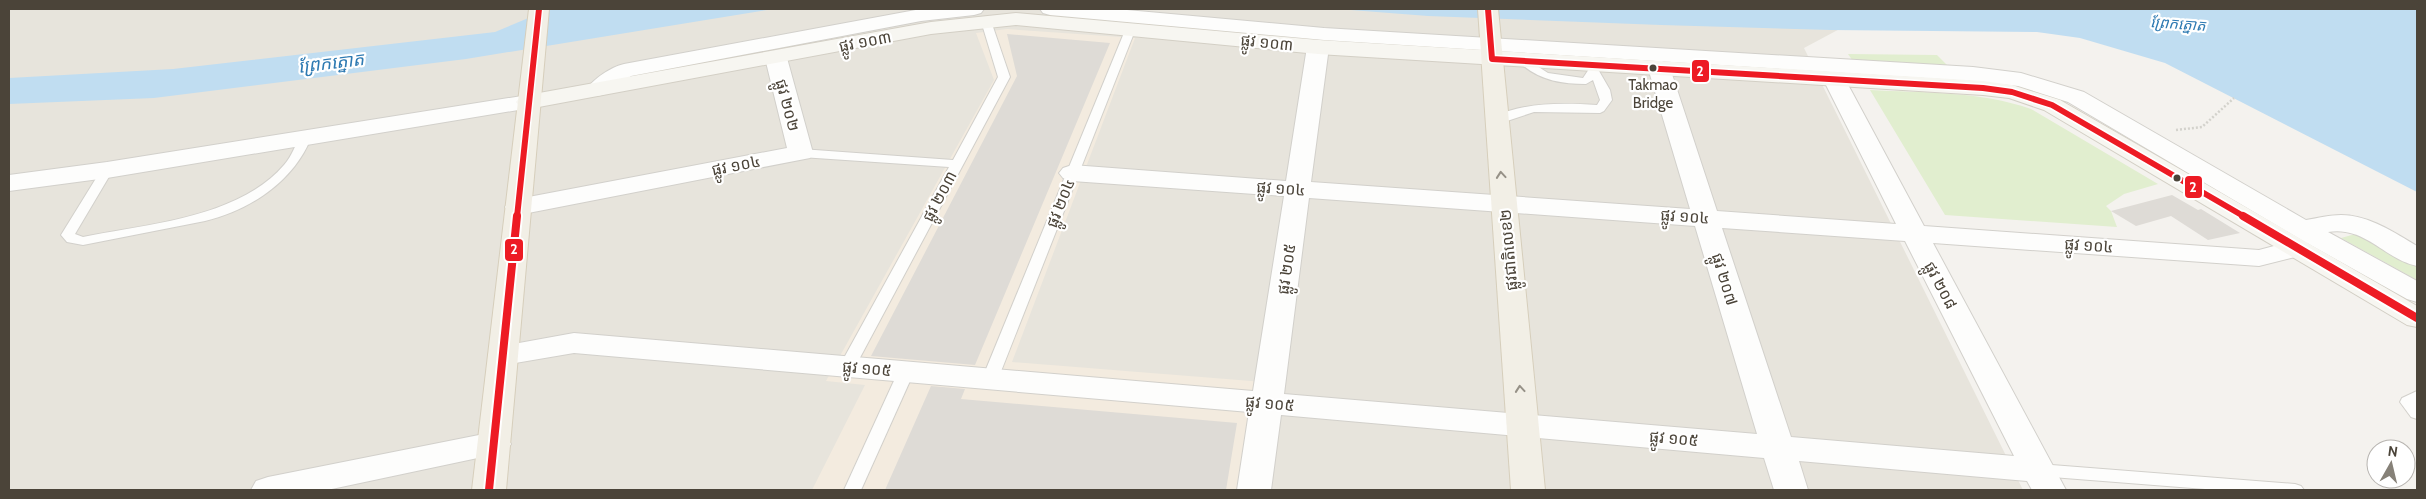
<svg xmlns="http://www.w3.org/2000/svg" width="2426" height="499" viewBox="0 0 2426 499" font-family="Cabin,'Noto Sans Khmer',sans-serif">
<rect width="100%" height="100%" fill="#f4f2ee"/>
<path fill="#e7e4dc" d="M9,9H1877L1804,48L2023,490H9Z"/>
<path fill="#f3ebdf" d="M1007,29L1135,38L1012,362L1264,382L1247,490H812L865,385L826,381L994,80L976,33Z"/>
<g fill="#e1eecf">
<path d="M1848,54L1937,55L1952,70L1855,64Z"/>
<path d="M1870,90C1924,93 1980,91 2031,109L2158,184L2124,194L2106,206L2111,211L2117,227L1945,215Z"/>
<path d="M2366,231L2417,259V280L2341,238Z"/>
</g>
<g fill="#c0ddf1">
<path d="M550,9H773L466,59L154,98L9,104V78L173,69L495,32Z"/>
<path d="M1338,9H2417V192L2165,63L2080,38L2037,32L1831,30L1661,25L1428,16Z"/>
</g>
<g fill="#dedbd6">
<path d="M1007,34L1110,43L975,365L871,356L1017,76Z"/>
<path d="M2172,195L2198,210L2201,209L2240,233L2208,240L2171,216L2136,226L2111,211Z"/>
<path d="M931,386L965,389L961,399L1237,423L1226,490H885Z"/>
</g>
<g fill="none" stroke-linecap="round" stroke-linejoin="round">
<defs>
<g id="lane">
<path d="M986,18L991,21L1010,77L855,367L852,371H842L839,367L949,167L801,157L795,153L801,149L953,160L998,77L981,21Z"/>
<path d="M1131,25L1136,28L998,379L996,383H984L982,379L1126,28Z"/>
<path d="M1523,57L1548,73L1583,78L1593,63H1601L1603,65L1599,71L1610,90L1612,100L1604,111L1600,113L1534,112L1501,123H1493L1491,120L1493,117C1526,102 1560,103 1597,105L1600,100L1593,80L1586,84C1560,84 1538,80 1519,62V58Z"/>
<path d="M305,134L311,138C293,182 250,210 205,221L83,245L67,242L61,235L103,167H111L113,170L75,234L83,237C147,224 239,218 284,165C292,156 295,145 301,135Z"/>
<path d="M906,367L911,368L914,372L861,490H844L898,372L901,368Z"/>
<path d="M2417,391V419L2411,417L2400,402L2402,398Z"/>
<path d="M2039,464L2295,484L2301,486L2304,490H2218L2039,476L2033,474L2031,470L2033,466Z"/>
</g>
<g id="street">
<path d="M921,9H984L981,13L974,15L921,21L631,76C618,86 606,99 589,95L586,90C593,79 611,67 624,64Z"/>
<path d="M1040,9H1116L1324,28L1973,67L2021,73L2084,92L2306,220C2318,218 2330,215 2341,215C2369,215 2395,233 2417,246V266C2384,259 2366,226 2328,232L2417,281V302L2407,299L2307,243L2311,248L2307,254L2259,266L1933,243L2066,490H2032L2027,481L1799,461L1808,490H1774L1764,458L1281,415L1271,490H1237L1249,412L574,353L503,365L492,362L488,355L492,348L574,333L1253,391L1284,196L1072,181L1063,178L1059,173L1063,168L1072,165L1286,181L1307,47L1310,42L1318,40L1326,42L1329,47L1311,182L1690,209L1648,68L1651,63L1659,61L1667,63L1670,68L1717,211L1896,224L1823,79L1826,74L1834,72L1842,74L1845,79L1924,226L2259,250L2297,240L2305,242L2068,102L2018,86L1973,81L1324,40L1050,15L1043,13ZM1309,198L1695,226L1757,434L1284,394ZM1722,228L1905,241L2014,456L1791,437Z"/>
<path d="M776,51L784,53L787,58L813,153L810,158L518,215L509,213L505,207L509,201L518,199L787,148L765,58L768,53Z"/>
<path d="M528,95L536,97L540,102L536,107L107,178L9,191V175L107,162Z"/>
<path d="M494,432L506,436L511,444L506,452L327,490H251L256,481L268,477Z"/>
</g>
<path id="secondary" d="M1016,13L1318,40L1983,81L2012,85L2060,100L2417,306V327L2407,325L2044,110L2009,98L1983,95L1318,54L1016,25L931,34L528,109L520,107L516,102L520,97L528,95L931,22Z"/>
<g id="primary">
<path d="M529,9H549L506,490H472Z"/>
<path d="M1478,9H1498L1545,490H1511Z"/>
</g>
</defs>
<use href="#lane" stroke="#d2d0cb" stroke-width="2"/>
<use href="#street" stroke="#d2d0cb" stroke-width="2"/>
<use href="#secondary" stroke="#d3cfc5" stroke-width="2"/>
<use href="#primary" stroke="#d6cebb" stroke-width="2"/>
<path stroke="#d3d2cc" stroke-width="2.5" stroke-dasharray="2 2" stroke-linecap="butt" d="M2176,130L2202,127L2234,98"/>
<use href="#lane" fill="#fdfdfc" fill-rule="evenodd"/>
<use href="#street" fill="#fdfdfc" fill-rule="evenodd"/>
<use href="#secondary" fill="#f7f6f1" fill-rule="evenodd"/>
<use href="#primary" fill="#f2efe6" fill-rule="evenodd"/>
<defs>
<g id="bus-1-far1">
<path d="M1488,9L1492,59L1983,88L2012,92L2052,105L2245,217"/>
<path d="M517,217L539,9"/>
</g>
<g id="bus-1">
<path d="M2243,216L2417,318"/>
<path d="M489,490L517,216"/>
</g>
</defs>
<use href="#bus-1-far1" stroke="#fff" stroke-width="9"/>
<use href="#bus-1" stroke="#fff" stroke-width="12"/>
<use href="#bus-1-far1" stroke="#ed1b24" stroke-width="6"/>
<use href="#bus-1" stroke="#ed1b24" stroke-width="8"/>
</g>
<defs><path id="oneway-chevron" d="M-2-3.5L2.5 0L-2 3.5" fill="none" stroke-width="1.6" stroke-linecap="round" stroke-linejoin="round" transform="scale(1.25)"/></defs>
<g stroke="#969187">
<use href="#oneway-chevron" transform="translate(1501 175) rotate(-95)"/>
<use href="#oneway-chevron" transform="translate(1520 389) rotate(-95)"/>
</g>
<g fill="#4b4439" stroke="#fff" stroke-width="2">
<circle cx="1653" cy="68" r="4.5"/>
<circle cx="2177" cy="178" r="4.5"/>
</g>
<g text-anchor="middle" stroke-width="4.5" stroke-linejoin="round" paint-order="stroke">
<g font-size="15" font-style="italic" fill="#2e7ab2" stroke="#fff">
<text transform="translate(2178 24) rotate(4)" y="5">ព្រែកត្នោត</text>
</g>
<g font-size="15" fill="#4b4439" stroke="#fff">
<text x="1653" y="90">Takmao<tspan x="1653" dy="18">Bridge</tspan></text>
</g>
<g font-size="16" fill="#4b4439" stroke="#fff">
<text transform="translate(865 41) rotate(-11)" y="6">ផ្លូវ ១០៣</text>
<text transform="translate(1267 42) rotate(6)" y="6">ផ្លូវ ១០៣</text>
<text transform="translate(788 105) rotate(75)" y="6">ផ្លូវ ២០២</text>
<text transform="translate(736 165) rotate(-11)" y="6">ផ្លូវ ១០៤</text>
<text transform="translate(1281 188) rotate(4)" y="6">ផ្លូវ ១០៤</text>
<text transform="translate(939 196) rotate(-62)" y="6">ផ្លូវ ២០៣</text>
<text transform="translate(1060 203) rotate(-68)" y="6">ផ្លូវ ២០៤</text>
<text transform="translate(1685 216) rotate(4)" y="6">ផ្លូវ ១០៤</text>
<text transform="translate(2089 245) rotate(4)" y="6">ផ្លូវ ១០៤</text>
<text transform="translate(1508 250) rotate(-95)" y="6">ផ្លូវជាតិលេខ២</text>
<text transform="translate(1286 269) rotate(-82)" y="6">ផ្លូវ ២០៥</text>
<text transform="translate(1725 279) rotate(73)" y="6">ផ្លូវ ២០៧</text>
<text transform="translate(1941 285) rotate(62)" y="6">ផ្លូវ ២០៨</text>
<text transform="translate(867 368) rotate(5)" y="6">ផ្លូវ ១០៥</text>
<text transform="translate(1270 403) rotate(5)" y="6">ផ្លូវ ១០៥</text>
<text transform="translate(1674 438) rotate(5)" y="6">ផ្លូវ ១០៥</text>
</g>
<g font-size="18" font-style="italic" fill="#2e7ab2" stroke="#fff">
<text transform="translate(331 63) rotate(-7)" y="6">ព្រែកត្នោត</text>
</g>
</g>
<g stroke="#fff" stroke-width="2">
<rect x="1691" y="59" width="19" height="24" rx="5" fill="#ed1b24"/>
<rect x="2184" y="175" width="19" height="24" rx="5" fill="#ed1b24"/>
<rect x="504" y="238" width="20" height="24" rx="5" fill="#ed1b24"/>
</g>
<g font-size="14" text-anchor="middle" font-weight="bold" fill="#fff">
<text x="1700" y="76">2</text>
<text x="2193" y="192">2</text>
<text x="514" y="254">2</text>
</g>
<rect width="2426" height="499" fill="none" stroke="#4b4439" stroke-width="20"/>
<g transform="translate(2391 464) rotate(8)"><circle r="24" fill="#ffffff" stroke="#b7b4b0"/>
<path d="M0-4L9 19L0 12L-9 19Z" fill="#868178"/>
<text y="-8" font-size="14" font-weight="bold" text-anchor="middle" fill="#4b4439">N</text>
</g>
</svg>
